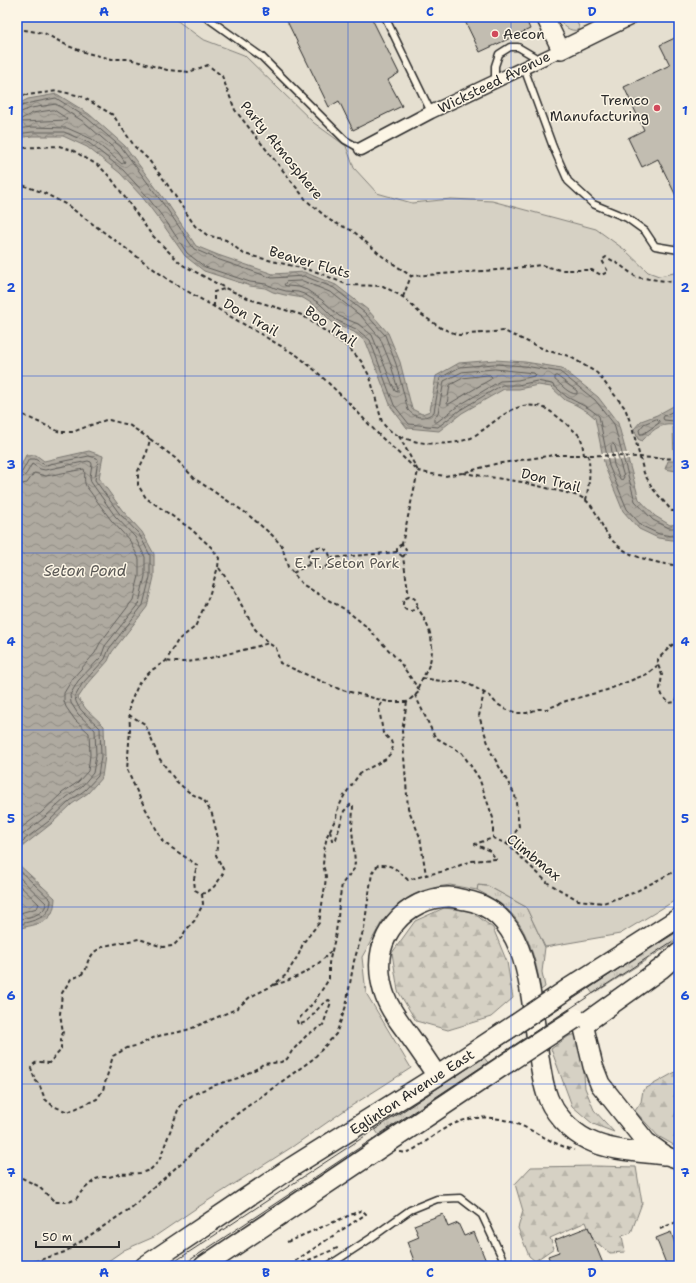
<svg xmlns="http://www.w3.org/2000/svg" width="696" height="1283" viewBox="0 0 696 1283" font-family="'Shantell Sans',sans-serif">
<defs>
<pattern id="grass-tufts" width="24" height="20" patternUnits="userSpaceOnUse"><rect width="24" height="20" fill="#d6d1c4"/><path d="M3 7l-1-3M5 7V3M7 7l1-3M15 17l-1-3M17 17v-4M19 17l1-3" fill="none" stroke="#b8b4a9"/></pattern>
<pattern id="forest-firs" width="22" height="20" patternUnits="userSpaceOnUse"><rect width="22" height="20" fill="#d6d1c4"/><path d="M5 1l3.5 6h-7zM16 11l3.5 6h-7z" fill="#b8b4a9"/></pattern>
<pattern id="water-waves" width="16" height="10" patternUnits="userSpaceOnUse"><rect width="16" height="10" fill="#afaaa0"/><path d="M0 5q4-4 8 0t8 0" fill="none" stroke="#8f8b83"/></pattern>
</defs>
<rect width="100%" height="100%" fill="#f4edde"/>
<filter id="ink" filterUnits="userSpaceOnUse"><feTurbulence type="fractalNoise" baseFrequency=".025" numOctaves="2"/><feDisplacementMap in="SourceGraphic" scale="8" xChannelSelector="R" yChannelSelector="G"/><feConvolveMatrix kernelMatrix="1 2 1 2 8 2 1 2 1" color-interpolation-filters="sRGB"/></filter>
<g filter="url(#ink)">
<path fill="#e5dfd0" d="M168,17H679V272L659,276L648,272L625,250L451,199L412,203L377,193L354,168L346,146L314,123L244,55L202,39L175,19Z"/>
<g fill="url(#grass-tufts)" stroke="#807e78">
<path d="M558,17H575L579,27V30C569,32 563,26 558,17Z"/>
<path d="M477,885L488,886L526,907L545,947L542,972L545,987L541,990C536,960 527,923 501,904C493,899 485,894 477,890Z"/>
<path d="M679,928V939L593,994L588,987Z"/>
<path d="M482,1055L490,1065L381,1138L372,1125Z"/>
</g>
<g fill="url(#forest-firs)" stroke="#807e78">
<path d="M444,908L471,911L493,928L507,962L513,998L491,1017L448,1030L416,1021L398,991L392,953L415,921Z"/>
<path d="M581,1033L585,1088L594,1110L614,1132L593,1124L572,1106L551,1049L569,1036Z"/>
<path d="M679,1070V1148L658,1136L635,1111L641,1102L643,1090Z"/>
<path d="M595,1166L636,1167L642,1203L631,1233L622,1236L625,1252L610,1253L593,1240L586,1222L550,1238L554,1248L535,1261L529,1256L518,1228L523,1211L515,1184L531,1167Z"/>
</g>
<path fill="#d6d1c4" stroke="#807e78" d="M17,17H168L175,19L202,39L244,55L314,123L346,146L354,168L377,193L412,203L451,199L492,201L596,229L625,250L648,272L659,276L679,272V898L620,934L545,947L526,907L488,886L478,885L477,890L450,885L437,887L411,896L399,904L383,920L362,957L366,993L411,1068L345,1110L292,1147L195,1209L154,1237L124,1250L101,1266H17Z"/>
<g fill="url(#water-waves)" stroke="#7a7771">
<path d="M57,94L89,114L125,146L170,207L196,246L218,255L273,274L304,272L336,285L368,310L388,333L400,362L412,409L422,414L430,411L436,376L459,363L495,360L525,362L562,368L598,397L618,423L639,499L655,516L670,525L679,524V541L658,538L639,529L623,511L605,467L595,418L588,412L576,405L565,400L551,387L538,385L519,389H504L462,413L439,431L407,428L391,407L366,342L354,332L334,324L316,306L303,298L285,295L273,292L265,288L250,286L204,271L185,256L164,226L143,198L120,173L87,147L63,136H32L17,138L18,104L28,99Z"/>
<path d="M679,403V493L678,492L676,471L665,469L668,461H674L673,425C659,423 651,432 642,441L638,439L634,429L641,421L657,415Z"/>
<path d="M89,451L103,456L99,478L122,510L142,532L154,554V577L147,607L112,652L108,661L86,686L78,698L86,709L104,726L105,756L102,777L88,793L72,804L51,824L23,846L17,863L55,898C54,925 39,923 17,929V474L26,455H36L44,461Z"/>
</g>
<path fill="#f4edde" d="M601,453H629L630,460L602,459Z"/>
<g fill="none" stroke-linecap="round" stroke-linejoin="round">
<g stroke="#605e5a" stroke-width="1">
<path d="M17,108L30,103L56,98L87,118L122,148L167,209L194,249L217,259L272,278L304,276L334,288L365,313L385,335L396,364L408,410C415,418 425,420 434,412L440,378L460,367L494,364L525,366L560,372L595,400L614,424L635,501L653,520L669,528H679"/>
<path d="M54,110L66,118L67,120L22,122L21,121V119L33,113Z"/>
<path d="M17,113L21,112L31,108L56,104L84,122L118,152L125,162L122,164L92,139L67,128L32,127L17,129"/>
<path d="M17,134L32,132H64L89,143L123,170L146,195L168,224L187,253L205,267L250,282L266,284L275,288L286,291L298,292L304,294L319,303L336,320L356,329L370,340L394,405L409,424L438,427L460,410L502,385H518L537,381L552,384L567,397L590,409L599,416L609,466L627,509L642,526L659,534L679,537"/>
<path d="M303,281L332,293L362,317L380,338L391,365L398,390V392L395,391L372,335L358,324L339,316L322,300L307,290L299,287L287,286L284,285L286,282Z"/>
<path d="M495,369L534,373L536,375L534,376L518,380L500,381L458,406L437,422H434V419L438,413L444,381L462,372Z"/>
<path d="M490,375L492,377L491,379L449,404H447L450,385L463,378Z"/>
<path d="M557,376L577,391V394C568,394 562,385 555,380V377Z"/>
<path d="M679,408L664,416L663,418L664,420L674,421L677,424L678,460L676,465L679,469"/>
<path d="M657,419L659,421V423L643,434H640L639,430L644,424Z"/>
<path d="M613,444L615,446L624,477L622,480L620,479L614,465L611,446Z"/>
<path d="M17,474L22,472L29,459H35L45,465L89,456L97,458L98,460L95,480L119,513L139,534L150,555V577L143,605L109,649L105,659L82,684L75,697C76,710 92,719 100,728L101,756L98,776L85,790L70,801L49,821L20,843L17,850"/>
<path d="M17,479C27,478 27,471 32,464L40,469L45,470L88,461L91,462L92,464L90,477L91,482L115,516L135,537L145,557V576L139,603L105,646L101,657L78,681L70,695L71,703L78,714L95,730L96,756L93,773L82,786L67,797L45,817L17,839"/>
<path d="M17,485L27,483L34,473L46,476L84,469C86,474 83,480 86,486L111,520L130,541L139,559V576L133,600L100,643L95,653L73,678L64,693V701L66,707L75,720L89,733L90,755L88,771L78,782L62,793L41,813L17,831"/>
<path d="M17,868L51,900C50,920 33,920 17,925"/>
<path d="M17,875L46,903C45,916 27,917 17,920"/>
<path d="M17,883L39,904L37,908L17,914"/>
</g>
</g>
<g fill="#c2bdb1" stroke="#2b2b2b">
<path d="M285,17H371L399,73L388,80L402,106L353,130L339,101L329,107Z"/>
<path d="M463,17H525L530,29L480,52Z"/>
<path d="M679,36V202L658,159L642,167L628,138L644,130L624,87L670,65L660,45Z"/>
<path d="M443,1214L448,1227L458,1223L464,1236L474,1232L488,1266H416L407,1242L419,1237L414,1225Z"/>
<path d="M588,1227L604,1266H552L548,1256L559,1252L555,1240Z"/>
<path d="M671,1232L676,1246L679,1245V1266H667L656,1238Z"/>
</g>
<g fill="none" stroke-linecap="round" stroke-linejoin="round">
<defs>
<g id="lane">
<path d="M206,17L262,57L345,140L361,149"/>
<path d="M385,17L431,112"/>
<path d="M524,68L553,147L568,181L593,204L627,218L645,231L655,246L679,250"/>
<path d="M495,81V66L499,54L510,47H518L540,60"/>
<path d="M328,1266L371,1238L410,1210L437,1199L460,1198L482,1215L506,1266"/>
</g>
<path id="street" d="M361,149L431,112L561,50"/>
<g id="secondary">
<path d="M545,17L561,50L628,17"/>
<path d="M664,1155L679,1160"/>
</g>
<g id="primary">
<path d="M569,988L679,918"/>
<path d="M437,1076C428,1062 419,1049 409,1035C400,1023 390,1010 385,996C383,991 382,986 381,981C377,958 381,941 395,923C408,907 428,897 449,897C454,897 460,899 465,900C543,913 528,1035 546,1092C551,1111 571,1132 588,1140C610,1151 640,1152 664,1155"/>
<path d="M663,1154L646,1142L600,1084L593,1066L584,1028L588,1021L662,968L679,953"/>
<path d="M145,1266L292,1167L437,1076L516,1024"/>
<path d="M204,1266L510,1061"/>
</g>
</defs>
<use href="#lane" stroke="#2b2b2b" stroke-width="9"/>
<use href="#street" stroke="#2b2b2b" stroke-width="15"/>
<use href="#secondary" stroke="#2b2b2b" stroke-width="20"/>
<use href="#primary" stroke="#2b2b2b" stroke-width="22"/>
<g stroke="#2b2b2b" stroke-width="2" stroke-dasharray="4 3" stroke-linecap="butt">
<path d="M17,29L44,33L68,46L87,53L112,59H129L167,70L189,72L208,65L222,76L235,110L307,201L331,221L353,231L382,256L411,276L498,270L541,265L560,270H592L601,275L608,272L602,260L606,257L620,265L636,277L679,283"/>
<path d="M17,94L27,95L58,91L81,96L113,115L135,147L148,159L165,181L195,226L207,235L226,240L244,254L317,272L348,285L383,286L403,297L422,315L441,328L459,335L504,331L548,351L569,356L597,373L625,408L632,427L644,473L653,489L672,511H679"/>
<path d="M17,148L59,146L72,150L99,166L111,178L151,234L181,264L225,288L252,300L302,315L348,347L361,361L370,377L382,422C398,446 446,448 471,438C475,436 479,432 483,430C495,421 509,409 523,406C528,405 533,406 538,406C551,408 569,427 580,436L582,442L584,455"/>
<path d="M17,183L44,193L67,205L170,281L298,356L317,372L349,403L380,436L418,471L431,474L445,476L462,473L495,464L554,455H594L679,459"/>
<path d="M403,297L411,276"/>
<path d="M214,307V292L224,289"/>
<path d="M17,413L21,414L60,432H73L88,426L106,420H109L129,425L150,439L147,452L138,471V485L146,498L191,529L212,548L219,558L218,567L209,596L195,627L178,640L166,661L152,670L139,683L129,706L130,729L127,770L140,798L163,842L197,865L194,879L195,890L202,894C214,890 219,881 224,871L216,855L218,838L212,814L204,800L190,793L176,781L159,758L145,724L129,715"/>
<path d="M399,436L418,471L402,544L406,549L405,554L403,557L409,597"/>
<path d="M150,439L175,458L195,479L246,513L272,535L282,546L288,567L302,584L325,598L346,610L367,627L399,661L420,691L407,702H389L339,689L280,663L276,648L268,643C257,647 246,649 235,652C213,657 189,665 166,661"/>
<path d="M463,473L522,482L579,496C595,504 597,518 606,532C611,541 622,550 631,554C642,559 667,566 679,565"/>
<path d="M586,500C589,485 591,470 588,455"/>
<path d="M402,544L397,547V552L403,557"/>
<circle cx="319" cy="558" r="11"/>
<path d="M330,558L397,552"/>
<path d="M219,568L233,588L244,610L255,629L268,643"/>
<path d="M293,573L310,564"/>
<circle cx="410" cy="604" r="7"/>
<path d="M416,606C427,620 435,640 431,657C430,667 422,678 418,687"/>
<path d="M679,640L671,646L658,659V665L662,675L660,689L662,695L669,703L675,702L679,696"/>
<path d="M422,678L447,682H465L490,696L496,703L505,709L517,713H527L538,709H547L566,701L607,690L647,674L658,665"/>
<path d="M484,692L479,716L491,752L515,795L519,827L507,844"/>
<path d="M415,695L435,737L462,753L479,778L493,818V838"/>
<path d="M407,702L402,731L408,808L420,837L426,875L445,871L471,861L496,859L490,851L475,844L493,838L507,844L548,883L578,900L603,903L633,893L679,869"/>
<path d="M202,894L203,904L195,920L186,930L181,938L173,946L163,947L139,939L104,946L94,952L88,961L86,969L81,975L71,979L62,993L60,1014L63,1032L61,1039V1050L49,1063C41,1062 35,1060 31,1068L35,1080L39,1084L45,1099L53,1106L68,1112L97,1099L103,1090L113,1056L127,1048L139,1045L153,1038L162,1035L175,1033L190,1029L236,1009L250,997L272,986L286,975L299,954L303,943L319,923L325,886L326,876L323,865L324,851L327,836L336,818L337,811L344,796L360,773L386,759L390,754L393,747L391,741L383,733L379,708L383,701"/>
<path d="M274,985C298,978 315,969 331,951"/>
<path d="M400,1152C402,1152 405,1153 407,1152C413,1151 420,1145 425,1142C435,1135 445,1127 456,1123C477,1114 502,1117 522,1126C540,1134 555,1145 574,1150"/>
<path d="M17,1173L20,1177L38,1186L55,1202H69L76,1199L82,1191L90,1184L96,1179L103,1177H109L120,1174L140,1173L150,1170L159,1161L178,1110L184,1101L194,1094L212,1086L238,1078L258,1068L263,1064L281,1062L287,1059L292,1051L307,1035L323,1025L330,1005L331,1002L329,1000C316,1005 312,1024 298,1024L297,1021L314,1002L329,979V963L335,938L338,918L339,903L342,884L354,869L355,862L352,829L353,806L351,804L344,811L336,839L334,841L332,840L330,831"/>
<path d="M660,1229L679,1221"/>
<path d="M287,1242L362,1210L366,1214L295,1261L297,1265L340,1247"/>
<path d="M21,1266L65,1252L131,1208L230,1119L313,1059L336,1034L346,1006L354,961L364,928L372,873L378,865C393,864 397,870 408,880L426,875"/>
</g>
<use href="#lane" stroke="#fcf5e5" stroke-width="6"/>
<use href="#street" stroke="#fcf5e5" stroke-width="12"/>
<use href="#secondary" stroke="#fcf5e5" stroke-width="17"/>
<use href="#primary" stroke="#fcf5e5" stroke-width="19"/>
<g stroke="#2b2b2b" stroke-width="1">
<path d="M168,1266L679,929"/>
<path d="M181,1266L522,1040L679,937"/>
</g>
<defs>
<g id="primary-bridge">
<path d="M516,1024L569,988"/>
<path d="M510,1061L576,1018"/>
</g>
</defs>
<use href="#primary-bridge" stroke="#2b2b2b" stroke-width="22" stroke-linecap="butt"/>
<use href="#primary-bridge" stroke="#fcf5e5" stroke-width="19"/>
</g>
</g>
<path fill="none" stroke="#1d4ed8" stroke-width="1" stroke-opacity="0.55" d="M185,17V1266M348,17V1266M511,17V1266M17,199H679M17,376H679M17,553H679M17,730H679M17,907H679M17,1084H679"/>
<g fill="#d1495b" stroke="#fcf5e5" stroke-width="1.5">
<circle cx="495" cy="34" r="4"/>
<circle cx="657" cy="108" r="4"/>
</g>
<g text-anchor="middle" stroke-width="3" stroke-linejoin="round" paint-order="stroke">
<g font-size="14" fill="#2b2b2b" stroke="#fcf5e5" text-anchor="start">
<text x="503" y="39">Aecon</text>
<text x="649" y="105" text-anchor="end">Tremco<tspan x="649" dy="16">Manufacturing</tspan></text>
</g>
<g font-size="14" fill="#2b2b2b" stroke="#fcf5e5">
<text transform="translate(494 82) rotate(-26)" y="5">Wicksteed Avenue</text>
<text transform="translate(282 150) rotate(51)" y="5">Party Atmosphere</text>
<text transform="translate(310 262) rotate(16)" y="5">Beaver Flats</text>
<text transform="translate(251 317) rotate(30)" y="5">Don Trail</text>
<text transform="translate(331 326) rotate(35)" y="5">Boo Trail</text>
<text transform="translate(551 480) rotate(14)" y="5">Don Trail</text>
<text transform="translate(534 857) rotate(39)" y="5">Climbmax</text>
<text transform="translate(412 1092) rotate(-33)" y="5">Eglinton Avenue East</text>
</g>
<g font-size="14" fill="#565451" stroke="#fcf5e5">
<text x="347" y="568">E. T. Seton Park</text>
</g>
<g font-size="15" font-style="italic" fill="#595754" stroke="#fcf5e5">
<text x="85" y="576">Seton Pond</text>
</g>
</g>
<rect width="696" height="1283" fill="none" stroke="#fcf5e5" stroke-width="44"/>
<path d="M36 1241v6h83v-6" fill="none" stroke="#2b2b2b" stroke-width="2"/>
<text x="42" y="1241" font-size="12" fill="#2b2b2b" stroke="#fcf5e5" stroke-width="3" paint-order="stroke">50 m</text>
<rect x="22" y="22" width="652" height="1239" fill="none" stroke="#1d4ed8" stroke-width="1.5"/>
<g font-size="13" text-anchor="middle" font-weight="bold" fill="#1d4ed8">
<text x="104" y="16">A</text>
<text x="266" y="16">B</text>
<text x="430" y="16">C</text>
<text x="592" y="16">D</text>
<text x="11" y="115">1</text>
<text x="685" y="115">1</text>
<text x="11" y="292">2</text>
<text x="685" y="292">2</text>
<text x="11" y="469">3</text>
<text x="685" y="469">3</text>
<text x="11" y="646">4</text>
<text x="685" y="646">4</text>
<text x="11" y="823">5</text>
<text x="685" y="823">5</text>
<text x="11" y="1000">6</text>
<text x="685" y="1000">6</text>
<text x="11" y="1177">7</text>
<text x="685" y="1177">7</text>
<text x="104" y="1277">A</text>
<text x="266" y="1277">B</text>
<text x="430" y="1277">C</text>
<text x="592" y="1277">D</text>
</g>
</svg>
